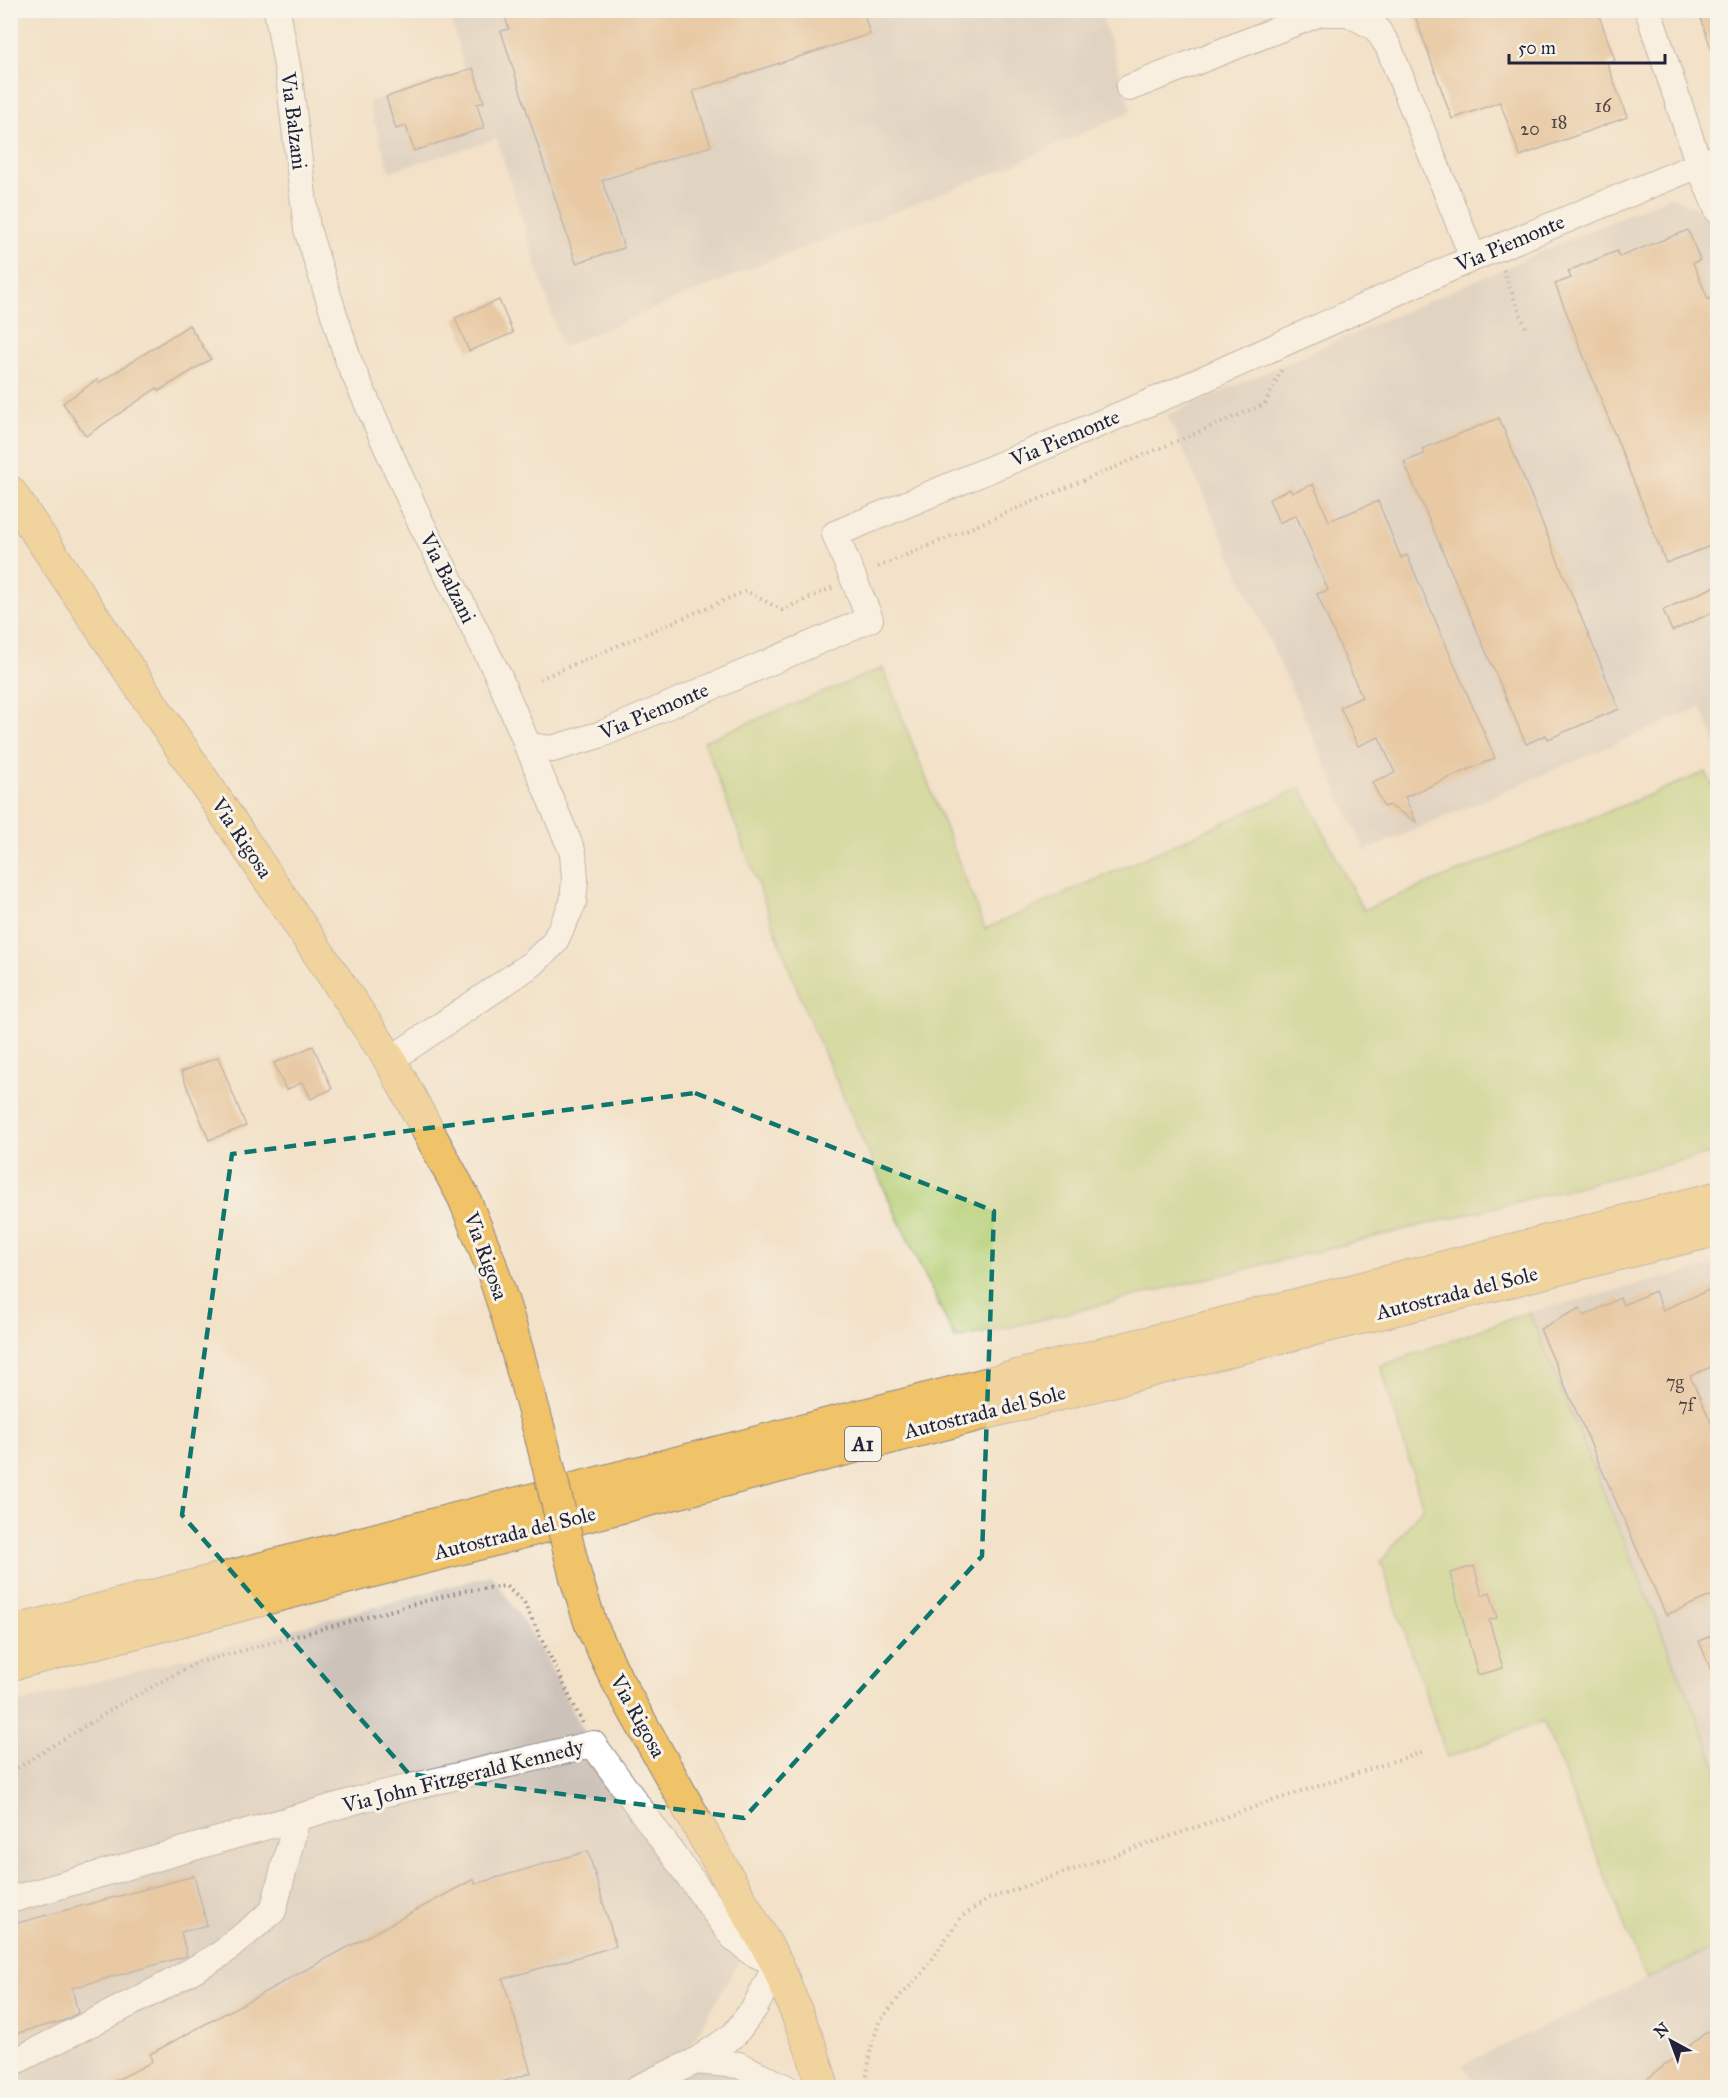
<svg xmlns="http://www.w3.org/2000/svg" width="1728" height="2098" viewBox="0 0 1728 2098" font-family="'IM FELL Great Primer',serif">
<rect width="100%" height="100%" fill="#f7f3e8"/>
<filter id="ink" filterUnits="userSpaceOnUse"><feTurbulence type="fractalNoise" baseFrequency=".0167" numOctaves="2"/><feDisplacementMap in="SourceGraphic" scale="12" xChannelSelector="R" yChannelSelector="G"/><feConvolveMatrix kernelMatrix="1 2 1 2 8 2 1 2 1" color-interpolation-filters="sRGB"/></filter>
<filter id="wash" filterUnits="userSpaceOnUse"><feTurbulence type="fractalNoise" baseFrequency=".008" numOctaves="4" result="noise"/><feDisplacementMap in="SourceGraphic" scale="24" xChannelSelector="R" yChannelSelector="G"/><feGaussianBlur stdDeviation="1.35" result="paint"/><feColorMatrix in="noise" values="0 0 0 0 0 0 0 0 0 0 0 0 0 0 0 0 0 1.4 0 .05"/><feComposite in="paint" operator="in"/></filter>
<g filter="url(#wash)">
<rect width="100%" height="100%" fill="#f3e1c8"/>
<g fill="#cdc2b9">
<path d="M1100,10L1132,111L1004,169L742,272L562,347L497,139L390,171L368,102L465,73L449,11Z"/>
<path d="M1670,196L1708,213L1718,239L1717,748L1701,707L1365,851L1167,415Z"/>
<path d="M1717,1265V1766L1529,1312Z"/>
<path d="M492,1575L540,1647L612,1786L742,1957L682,2060L779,2088H11V1705Z"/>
<path d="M1717,1946V2087H1479L1462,2065Z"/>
</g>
<g fill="#b5d076" stroke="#6c7958" stroke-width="1.5">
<path d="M883,668L985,929L1301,788L1363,910L1706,772L1718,798L1717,1152L1023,1324L955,1339L893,1208L806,1012L704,741Z"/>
<path d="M1529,1312L1717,1766V1946L1646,1979L1543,1721L1447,1758L1381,1562L1423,1507L1381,1366Z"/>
</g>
<g id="blocks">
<g fill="#dbaa77">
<path d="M503,10H863L870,34L693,91L711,146L602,180L624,248L576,263L501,31L509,29Z"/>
<path d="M1413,10H1597L1615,60L1607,63L1627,117L1520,156L1500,102L1452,119Z"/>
<path d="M1698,10H1718V59L1715,60Z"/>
<path d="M473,68L484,102L477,104L484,128L414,151L406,126L396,129L386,97Z"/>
<path d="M1688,230L1700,260L1693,263L1708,299L1718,296V543L1666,563L1555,284L1571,278L1568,271L1617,251L1619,257Z"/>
<path d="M499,300L513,333L469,351L455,318Z"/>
<path d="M189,325L211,359L159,391L157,388L86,436L63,403L97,380L99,383Z"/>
<path d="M1499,418L1619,709L1548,739L1546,735L1526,744L1404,462L1424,454L1422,449Z"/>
<path d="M1313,484L1329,521L1378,501L1401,558L1407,555L1495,758L1405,797L1416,822L1389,805L1384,807L1372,782L1395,773L1379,737L1358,746L1340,707L1362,697L1317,594L1328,590L1296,515L1279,523L1269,499L1290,489L1292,493Z"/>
<path d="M1718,585V610L1672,631L1663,610Z"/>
<path d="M313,1046L332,1089L311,1099L303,1082L286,1090L274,1063Z"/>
<path d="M218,1057L246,1126L209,1140L181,1072Z"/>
<path d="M1718,1286V1364L1690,1376L1718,1438V1593L1666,1615L1540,1329L1580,1308L1584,1316L1620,1298L1623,1305L1655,1291L1663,1310Z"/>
<path d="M1474,1566L1482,1595L1490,1592L1497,1618L1489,1620L1503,1668L1478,1675L1450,1573Z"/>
<path d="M1718,1633V1685H1717L1699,1641Z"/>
<path d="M588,1851L616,1946L503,1979L531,2073L482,2088H101L152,2062L150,2054L474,1879L475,1884Z"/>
<path d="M194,1876L207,1925L181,1932L187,1956L72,1988L78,2013L63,2021L10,2035V1925Z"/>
<path d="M1718,2023V2088H1636Z"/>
</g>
</g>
</g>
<g filter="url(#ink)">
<use href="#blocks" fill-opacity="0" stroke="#8a8282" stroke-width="1.5"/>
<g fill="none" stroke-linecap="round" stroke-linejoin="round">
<defs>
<g id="minor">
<path d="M277,10L289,77L307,229L349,362L418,517L498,675L573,853L575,879L573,903L554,943L533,963L510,979L390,1060"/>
<path d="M1648,10L1699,165L1718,211"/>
<path d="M1129,88L1320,13H1348L1376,28L1388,46L1473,258"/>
<path d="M527,746L552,749L602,734L870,619L835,534L1168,395L1473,258L1718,157"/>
<path d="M10,1900L365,1798L593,1744L733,1937L751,1952L777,1964L755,2007L734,2035L696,2061"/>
<path d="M10,2064L161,1988L221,1954L273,1911L297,1818"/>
<path d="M638,2088L696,2061L739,2065L786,2088"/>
</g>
<g id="major">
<path d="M10,492L390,1060L464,1198"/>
<path d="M707,1841L777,1964L812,2051L823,2088"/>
</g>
<g id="highway">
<path d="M10,1633L1718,1198"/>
<path d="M10,1664L1260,1342L1718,1229"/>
</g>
</defs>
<use href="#minor" stroke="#8a8282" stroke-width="28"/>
<use href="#major" stroke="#8a8282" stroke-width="34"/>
<use href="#highway" stroke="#8a8282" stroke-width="35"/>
<g stroke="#8a8282" stroke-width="4" stroke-dasharray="1.5 4.5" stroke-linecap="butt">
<path d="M1503,270L1526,328"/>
<path d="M878,567L1265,404L1282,369"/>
<path d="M540,679L746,591L782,610L834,587"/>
<path d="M12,1771L122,1703L196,1663L463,1591L506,1586L524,1603L583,1724"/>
<path d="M865,2088L871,2048L879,2022L901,1995L922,1974L961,1917L988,1899L1269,1802L1425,1751"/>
</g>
<use href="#minor" stroke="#fff" stroke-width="26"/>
<use href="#major" stroke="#f0c369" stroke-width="32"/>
<use href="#highway" stroke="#f0c369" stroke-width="33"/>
<defs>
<path id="major-bridge" d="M464,1198L489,1260L508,1318L541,1437L576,1578L591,1625L617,1680L707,1841"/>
</defs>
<use href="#major-bridge" stroke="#8a8282" stroke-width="34" stroke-linecap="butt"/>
<use href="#major-bridge" stroke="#f0c369" stroke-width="32"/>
</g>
</g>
<path d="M0 0H1728V2098H0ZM695,1093L994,1211L982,1556L744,1818L409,1774L182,1515L232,1154Z" fill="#f3e1c8" fill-opacity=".55" fill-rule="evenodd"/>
<path fill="none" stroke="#0f766e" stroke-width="4.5" stroke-dasharray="12 8" stroke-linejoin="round" d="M695,1093L994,1211L982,1556L744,1818L409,1774L182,1515L232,1154Z"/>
<g text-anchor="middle" stroke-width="6" stroke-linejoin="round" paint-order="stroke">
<g font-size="18" fill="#50444a">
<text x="1603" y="112">16</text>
<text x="1559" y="128">18</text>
<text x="1530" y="135">20</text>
<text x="1675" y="1388">7g</text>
<text x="1686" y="1411">7f</text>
</g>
<rect fill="#f7f3e8" stroke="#62616f" stroke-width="1.5" x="845" y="1427" width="36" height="34" rx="4.5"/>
<g font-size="20" font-weight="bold" fill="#22223b">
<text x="863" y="1451">A1</text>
</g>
<g font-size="21" fill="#22223b" stroke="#f7f3e8">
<text transform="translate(294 121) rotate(83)" y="7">Via Balzani</text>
<text transform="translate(1510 243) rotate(-23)" y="7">Via Piemonte</text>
<text transform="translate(1065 438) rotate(-23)" y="7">Via Piemonte</text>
<text transform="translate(448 578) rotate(63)" y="7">Via Balzani</text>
<text transform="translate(654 711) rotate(-23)" y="7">Via Piemonte</text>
<text transform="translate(242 838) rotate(56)" y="7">Via Rigosa</text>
<text transform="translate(486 1256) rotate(70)" y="7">Via Rigosa</text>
<text transform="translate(1457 1293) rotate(-14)" y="7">Autostrada del Sole</text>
<text transform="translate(985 1412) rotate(-14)" y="7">Autostrada del Sole</text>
<text transform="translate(515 1533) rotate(-14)" y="7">Autostrada del Sole</text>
<text transform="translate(638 1716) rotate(61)" y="7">Via Rigosa</text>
<text transform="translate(463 1776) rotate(-14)" y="7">Via John Fitzgerald Kennedy</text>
</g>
</g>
<rect width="1728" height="2098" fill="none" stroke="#f7f3e8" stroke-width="36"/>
<g transform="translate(1671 2041) rotate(319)" stroke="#f7f3e8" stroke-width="4.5" paint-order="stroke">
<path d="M0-4.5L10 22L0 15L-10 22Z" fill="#22223b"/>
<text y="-9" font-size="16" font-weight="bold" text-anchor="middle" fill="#22223b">N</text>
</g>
<path d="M1509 54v9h156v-9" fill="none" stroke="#22223b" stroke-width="3"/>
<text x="1518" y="54" font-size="18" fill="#22223b" stroke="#f7f3e8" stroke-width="4.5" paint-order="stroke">50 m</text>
</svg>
